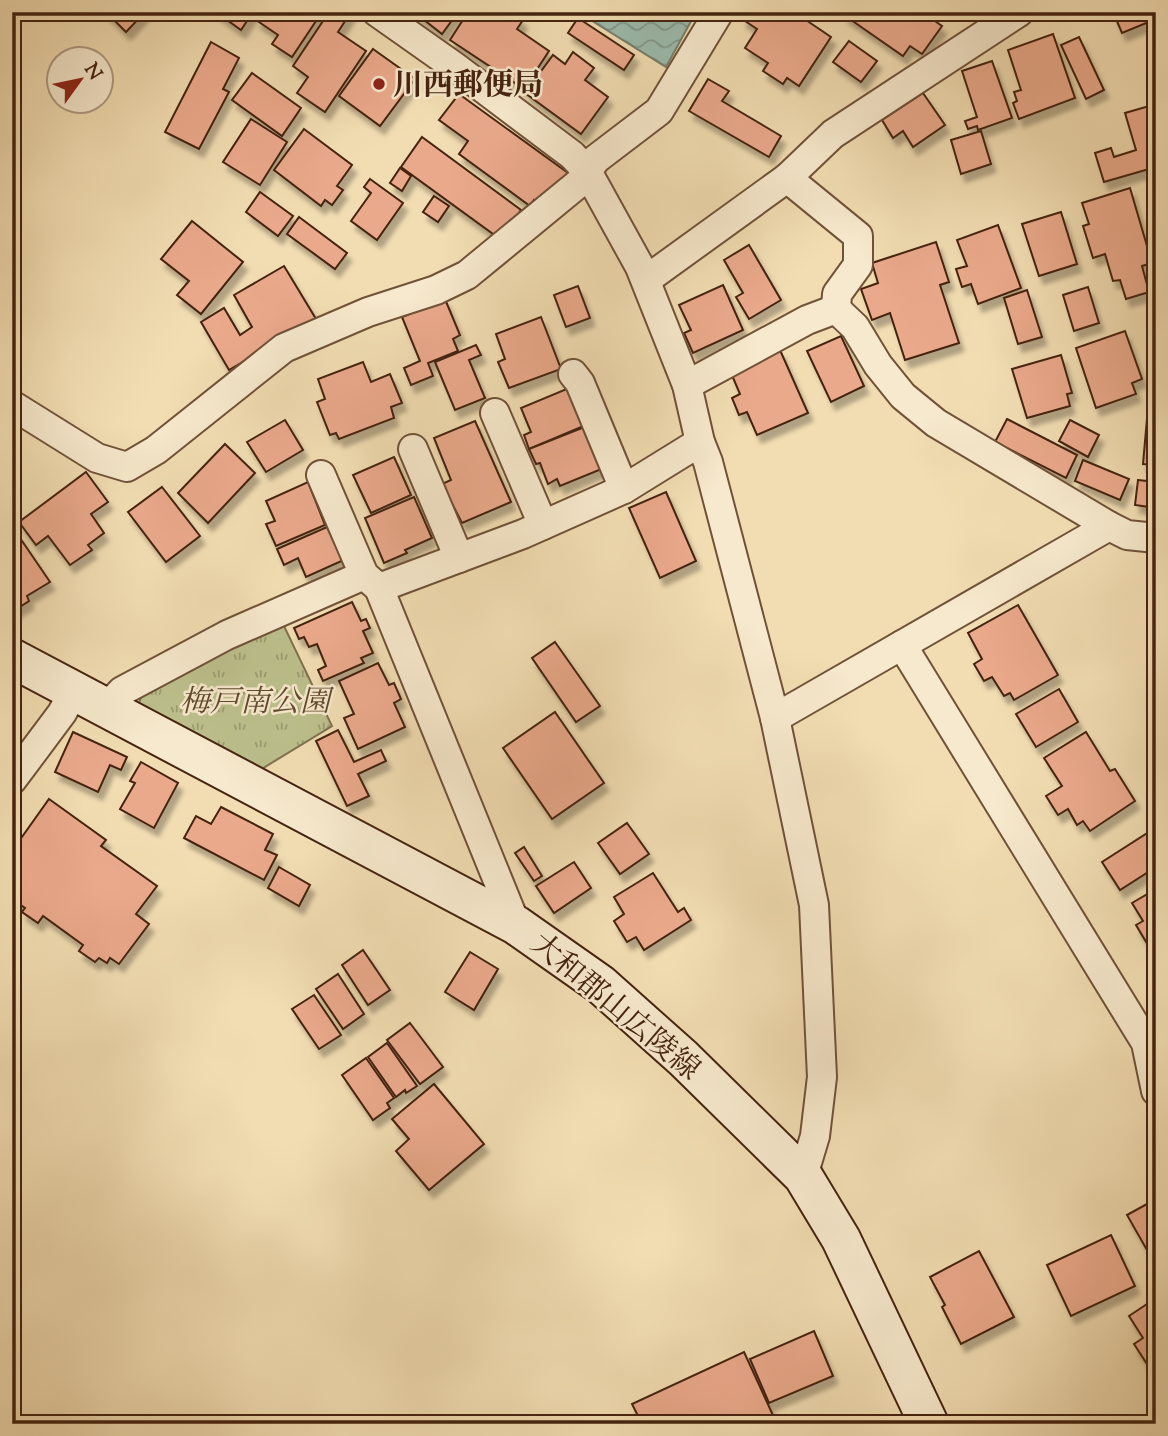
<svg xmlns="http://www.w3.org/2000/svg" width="1168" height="1436" viewBox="0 0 1168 1436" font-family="'Sorts Mill Goudy','Noto Serif JP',serif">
<defs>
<pattern id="park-tufts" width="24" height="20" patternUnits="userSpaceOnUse" patternTransform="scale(1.75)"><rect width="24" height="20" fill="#bcc08c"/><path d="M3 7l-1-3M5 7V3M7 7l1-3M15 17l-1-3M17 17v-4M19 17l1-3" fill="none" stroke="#9a9c71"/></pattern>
<pattern id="water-waves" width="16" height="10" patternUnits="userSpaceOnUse" patternTransform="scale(1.75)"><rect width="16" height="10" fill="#9bbbad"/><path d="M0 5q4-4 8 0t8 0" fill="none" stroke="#80988b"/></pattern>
<filter id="shadow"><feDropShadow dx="4.5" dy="8" stdDeviation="2" flood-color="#0004"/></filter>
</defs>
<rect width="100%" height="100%" fill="#f2ddb2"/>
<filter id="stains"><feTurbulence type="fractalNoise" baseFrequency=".00286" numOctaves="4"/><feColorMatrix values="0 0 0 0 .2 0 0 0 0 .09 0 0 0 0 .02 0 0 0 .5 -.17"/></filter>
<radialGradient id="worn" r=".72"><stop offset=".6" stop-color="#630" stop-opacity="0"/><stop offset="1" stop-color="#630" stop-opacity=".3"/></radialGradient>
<path fill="url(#park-tufts)" stroke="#80724e" stroke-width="2" d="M283,624L332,726L260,770L186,728L179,731L138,706L143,691Z"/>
<path fill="url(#water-waves)" stroke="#787e6e" stroke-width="2" d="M578,12H696L666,67Z"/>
<g fill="#eaa98b" stroke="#44230f" stroke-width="2" filter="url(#shadow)">
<path d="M106,12H145L126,32Z"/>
<path d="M216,12H253L241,30Z"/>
<path d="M261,12H322L292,57L272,44L278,35L256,20Z"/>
<path d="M329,12H351L338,32L366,51L325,112L297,93L308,77L293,66Z"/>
<path d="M414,12H458L442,34Z"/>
<path d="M468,12H491L497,17L500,12H511L523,20L517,29L549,51L524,89L450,40Z"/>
<path d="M747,12H794L831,37L799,86L787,78L783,84L763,71L768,63L745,48L757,29L742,19Z"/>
<path d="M846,12H922L942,26L922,54L910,46L903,56L844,15Z"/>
<path d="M1113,12H1156V19L1122,33Z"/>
<path d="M578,18L634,55L624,70L568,33Z"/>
<path d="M1053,34L1075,98L1019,119L1013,103L1017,101L1014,92L1021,90L1008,50Z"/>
<path d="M1079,37L1104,90L1086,99L1061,45Z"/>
<path d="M849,41L877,61L861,82L833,62Z"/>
<path d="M211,42L239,58L223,89L229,92L199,149L165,132Z"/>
<path d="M373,49L415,79L380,126L339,96Z"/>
<path d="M573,52L594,68L585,80L608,97L581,134L525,93L553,55L565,64Z"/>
<path d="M992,61L1012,118L978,130L977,126L968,129L965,121L977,117L962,71Z"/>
<path d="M252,73L301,108L282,136L232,100Z"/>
<path d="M708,79L729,91L722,101L781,136L769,157L689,111Z"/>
<path d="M923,93L945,125L913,147L903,131L893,138L882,120Z"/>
<path d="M459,94L568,173L544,207L534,200L530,206L459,154L468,141L439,120Z"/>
<path d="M1156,104V167L1104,182L1095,153L1111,148L1114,157L1136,150L1125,113Z"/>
<path d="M251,119L287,142L260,185L223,162Z"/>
<path d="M304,129L352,165L337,186L343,190L332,205L325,200L321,206L274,170Z"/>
<path d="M981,131L991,164L961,174L951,140Z"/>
<path d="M422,137L521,210L500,239L401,167Z"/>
<path d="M400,168L411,176L402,191L390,183Z"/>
<path d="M370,179L403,203L377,240L351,221L371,193L364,187Z"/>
<path d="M1130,188L1152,263L1142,266L1149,292L1126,299L1120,280L1113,281L1105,254L1093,258L1083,226L1089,224L1082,203Z"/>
<path d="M260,192L293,216L278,236L246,212Z"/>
<path d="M434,196L449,206L438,222L423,212Z"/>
<path d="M1061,212L1077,264L1039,276L1022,224Z"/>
<path d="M299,217L347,253L335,269L287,234Z"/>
<path d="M192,221L243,262L201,314L177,295L189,281L161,259Z"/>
<path d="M998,225L1021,288L978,304L971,284L962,287L956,269L967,266L957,240Z"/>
<path d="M936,242L949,282L940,285L959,343L905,360L890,313L872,320L861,289L878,283L872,263Z"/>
<path d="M749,245L781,300L749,319L736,297L743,293L724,260Z"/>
<path d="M284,266L316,319L229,370L201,322L224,308L240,335L252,327L234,295Z"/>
<path d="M723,285L743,330L693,353L684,333L691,330L679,305Z"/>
<path d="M578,286L590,318L566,327L554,295Z"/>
<path d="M1088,287L1099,323L1074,331L1063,295Z"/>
<path d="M1027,290L1042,337L1018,344L1004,298Z"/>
<path d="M445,299L460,335L453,339L458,351L428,363L433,376L411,385L404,368L420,361L402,317Z"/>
<path d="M541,317L561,369L509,388L498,362L505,359L496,334Z"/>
<path d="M1125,331L1142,379L1132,383L1136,394L1096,408L1076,348Z"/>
<path d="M841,336L864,386L831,402L807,351Z"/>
<path d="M476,345L481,355L469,360L485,398L455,410L435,362Z"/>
<path d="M780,350L808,413L757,435L747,412L739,415L732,398L740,394L731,373Z"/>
<path d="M1061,355L1072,393L1067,394L1070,406L1027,418L1012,369Z"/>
<path d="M363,362L371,382L390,374L402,403L391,407L394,418L339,439L336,433L330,435L317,402L325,399L318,379Z"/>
<path d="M569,388L586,425L529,449L524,435L531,432L521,408Z"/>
<path d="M1148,407L1156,408V465L1143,464Z"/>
<path d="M1007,419L1077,455L1066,478L995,442Z"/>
<path d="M285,420L303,450L266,472L247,442Z"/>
<path d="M1070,420L1099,435L1088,457L1059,441Z"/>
<path d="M475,421L511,502L462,523L442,484L451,480L434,438Z"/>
<path d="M587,426L604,468L560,486L557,479L548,484L540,463L536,464L529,449Z"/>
<path d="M225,444L255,473L208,523L178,493Z"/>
<path d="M394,457L411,495L371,513L353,475Z"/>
<path d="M1083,460L1129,479L1120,500L1075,481Z"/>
<path d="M86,472L108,502L91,514L104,533L88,545L92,550L70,565L48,536L36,545L19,522Z"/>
<path d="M1138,480L1156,482V508L1135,505Z"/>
<path d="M308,482L325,525L276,546L266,524L275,521L266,501Z"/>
<path d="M162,487L200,536L166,562L128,512Z"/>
<path d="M666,492L696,561L660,578L629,508Z"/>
<path d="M414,497L432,538L405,550L407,553L384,563L365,518Z"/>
<path d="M327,527L336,546L339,544L346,559L306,577L298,558L284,565L277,549Z"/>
<path d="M18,535L50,582L27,596L29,601L12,612V539Z"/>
<path d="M352,602L361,621L366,619L370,628L363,631L373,653L361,658L364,663L323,681L318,670L326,666L317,644L309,647L304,637L299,639L294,628Z"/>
<path d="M1018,605L1058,675L1014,700L1010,693L1004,696L992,677L984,681L974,664L982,659L968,633Z"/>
<path d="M555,642L600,706L576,722L532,658Z"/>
<path d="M378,663L389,685L394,683L401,699L394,703L405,727L358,749L344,718L354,714L339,681Z"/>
<path d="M1059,689L1078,722L1036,747L1016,714Z"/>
<path d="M555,712L604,783L552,819L503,748Z"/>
<path d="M338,730L354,762L381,750L386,761L358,774L369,796L347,806L316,741Z"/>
<path d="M73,732L127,757L121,770L110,765L98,792L55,772Z"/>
<path d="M1086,732L1110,771L1115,769L1135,801L1090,831L1083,821L1077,825L1068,809L1058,815L1046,796L1062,786L1044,758Z"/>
<path d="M141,762L178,783L154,828L120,809L135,783L130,781Z"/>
<path d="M49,799L106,840L101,846L157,886L136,914L149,924L119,964L110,958L107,963L99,958L95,962L79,951L83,945L43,916L38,923L22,912L25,908L12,899V851Z"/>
<path d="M221,807L273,834L265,850L277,855L264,880L184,838L196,816L211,824Z"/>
<path d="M627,823L649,854L620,874L598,843Z"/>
<path d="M1149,832L1156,843V867L1120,890L1102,862Z"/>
<path d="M524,847L542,876L534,881L515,853Z"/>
<path d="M574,862L591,888L554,913L536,886Z"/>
<path d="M279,867L310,885L299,906L268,888Z"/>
<path d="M653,873L678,912L684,908L691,920L644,950L636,937L627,942L614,921L624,914L614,897Z"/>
<path d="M1156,889V940L1148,945L1136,925L1143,921L1132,903Z"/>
<path d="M363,950L390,990L368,1005L342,965Z"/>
<path d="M470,952L498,969L474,1010L445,992Z"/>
<path d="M338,974L364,1014L343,1029L316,989Z"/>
<path d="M314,995L341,1035L319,1049L292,1009Z"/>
<path d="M410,1023L443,1067L420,1084L387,1040Z"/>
<path d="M387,1043L417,1086L406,1093L405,1090L396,1097L368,1057Z"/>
<path d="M366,1058L394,1098L387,1103L390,1108L373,1120L342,1075Z"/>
<path d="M434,1084L484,1144L429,1190L396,1151L409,1139L392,1119Z"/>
<path d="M1156,1199V1264H1155L1127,1215Z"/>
<path d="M1111,1235L1135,1286L1071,1316L1047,1265Z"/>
<path d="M979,1251L1014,1317L961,1344L942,1307L945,1305L930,1277Z"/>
<path d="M1156,1298V1358L1147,1364L1134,1344L1143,1338L1129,1316Z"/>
<path d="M814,1331L833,1376L769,1403L750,1359Z"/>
<path d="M744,1352L777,1424H642L632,1404Z"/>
</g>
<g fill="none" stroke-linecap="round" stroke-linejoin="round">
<defs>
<g id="street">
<path d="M377,12L455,67L572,155L587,171L640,267L687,385L700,442L708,462L775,718L814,905L822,1077L815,1136L803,1176"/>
<path d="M787,178L858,236V265L837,294L836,309"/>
<path d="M646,280L787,178L833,134L1019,12"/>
<path d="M836,309L855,327L878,365L903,396L936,423L1109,526L1127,535L1156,538"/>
<path d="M573,374L580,383L624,489"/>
<path d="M687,385L807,320L836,309"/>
<path d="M12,405L97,458L127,467L156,450L284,348L368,312L436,290L467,275L579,183L596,159L659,111L719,12"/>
<path d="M495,413L543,525"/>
<path d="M413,449L459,558"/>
<path d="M321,475L364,575L379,588L516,925"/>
<path d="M379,588L523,534L624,489L700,442"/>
<path d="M902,645L1146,1043L1156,1091"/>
<path d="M107,707L122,691L227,635L364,575"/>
<path d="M775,718L1109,526"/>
<path d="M12,780L62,713L74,691"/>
</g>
<path id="secondary" d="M12,658L516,925L600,984L683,1058L803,1176L841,1239L929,1424"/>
</defs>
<use href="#street" stroke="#705238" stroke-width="32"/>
<use href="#secondary" stroke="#44230f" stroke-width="42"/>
<use href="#street" stroke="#f7e9cd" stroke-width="28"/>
<use href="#secondary" stroke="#f7e9cd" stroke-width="38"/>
</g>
<circle fill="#8f2418" stroke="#f7e9cd" stroke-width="2.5" cx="379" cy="84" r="7"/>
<g text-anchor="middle" stroke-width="5" stroke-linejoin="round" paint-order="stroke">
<g font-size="30" font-weight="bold" fill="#44230f" stroke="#f7e9cd" text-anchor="start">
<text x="393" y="94">川西郵便局</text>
</g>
<g font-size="30" font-style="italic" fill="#624a2e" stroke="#f7e9cd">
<text x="255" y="711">梅戸南公園</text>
</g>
<g font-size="30" fill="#44230f" stroke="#f7e9cd">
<text transform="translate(616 1006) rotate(40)" y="10">大和郡山広陵線</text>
</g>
</g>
<rect width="1168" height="1436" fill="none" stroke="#f2ddb2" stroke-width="42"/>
<rect x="14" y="14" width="1140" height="1408" fill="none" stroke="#44230f" stroke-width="3.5"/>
<rect x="21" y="21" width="1126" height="1394" fill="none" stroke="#44230f" stroke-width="2"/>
<g transform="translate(80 80) rotate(57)"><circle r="33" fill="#f7e9cd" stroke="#af9a81" stroke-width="2"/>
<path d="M0-5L12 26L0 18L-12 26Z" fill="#8f2418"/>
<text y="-10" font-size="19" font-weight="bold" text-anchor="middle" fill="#44230f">N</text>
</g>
<rect width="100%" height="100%" filter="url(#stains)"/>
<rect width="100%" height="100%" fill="url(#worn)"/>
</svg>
